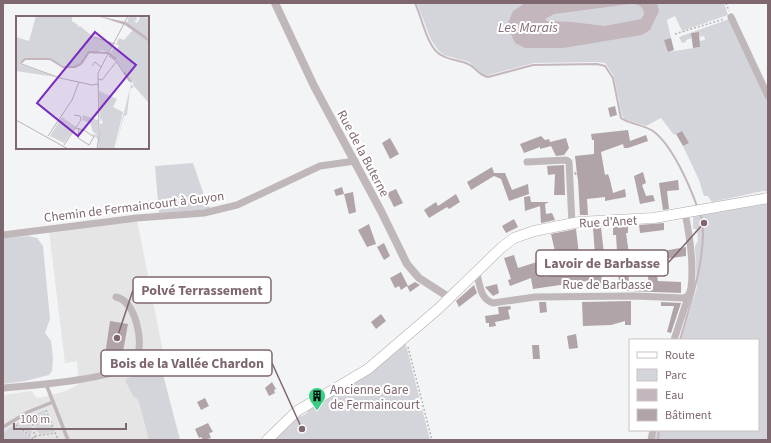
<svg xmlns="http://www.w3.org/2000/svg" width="771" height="443" viewBox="0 0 771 443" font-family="'Source Sans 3',sans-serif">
<rect width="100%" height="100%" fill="#f2f4f5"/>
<path fill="#e5e5e6" d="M137,220L165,362L160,364L180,440H3V395L31,391L37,398L44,397L66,391L79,384L77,361L65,363L49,231Z"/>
<g fill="#d4d5db">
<path d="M417,3H724L728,15L682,31L675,16L667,20L671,38L665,40L668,52L700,47L699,41L705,40L704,36L700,37L699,32L691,33L692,38L686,40V42L682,43L679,37L729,19L768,101V193L766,191H763L712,202L708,196H704L699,180L683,146L689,143L682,131L674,135L661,118L646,126L624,119L622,115L614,76L605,63L596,62L534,63L485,76L469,62L444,55L439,51L431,40Z"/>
<path d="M193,163L207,204L212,209L159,213L155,166Z"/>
<path d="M768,203V440H654L657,430H758V340H681L697,287L695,246L698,241L697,230L693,228V216Z"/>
<path d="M28,236L37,238L43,246L50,319L45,333L51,341L53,359L52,371L49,375L25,381L3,384V238Z"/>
<path d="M405,341L430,440H274L294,419L306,414L310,408Z"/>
<path d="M160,363L180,440H149L139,402L136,397L134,398L125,380Z"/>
<path d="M44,410L54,432L40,434L36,430L34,415Z"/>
<path d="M30,416L32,432L30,435L16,424Z"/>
<path d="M14,425L33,440H3V433Z"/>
</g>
<path fill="#c4b6bd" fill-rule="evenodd" d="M525,3H657L659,11L650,30L642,35L563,48H525L515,43L509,30L508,23L513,11ZM630,4C638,4 644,6 644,15L641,19L605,26L572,22L547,21L545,19L554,14Z"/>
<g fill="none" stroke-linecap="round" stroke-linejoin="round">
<g stroke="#c4b6bd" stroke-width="2">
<path d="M415,3C422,17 427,48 441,55C449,60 459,60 468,64C476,67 479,76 488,77L533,65L597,64L605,66L613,78L621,118C627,123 644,125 653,131C672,145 689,184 697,206"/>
<path d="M680,340C689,309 711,244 700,212"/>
<path d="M658,440L659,430"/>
</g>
</g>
<g fill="#b0a4a8" fill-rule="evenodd">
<path d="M699,32L700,47L693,48L691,33Z"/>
<path d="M671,38L674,50L668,52L664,40Z"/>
<path d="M615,106L617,115L610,117L608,108Z"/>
<path d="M628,130L630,141L646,135L648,141L628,148H624L623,144L601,152L605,175L608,174L610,180L613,193L625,189L626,197L605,201V197L587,199L588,215H580L578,180L577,174L575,175L574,171L577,174L575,156L594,154V140H592L591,134Z"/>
<path d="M682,131L689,143L683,146L676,134Z"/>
<path d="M541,136L545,140L549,139L550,142L566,138L569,148L564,155L556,156L551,146L540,149V147L524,153L520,144Z"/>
<path d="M390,138L399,154L390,159L382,143Z"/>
<path d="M564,165L565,195H554L555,174L548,175L547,166Z"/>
<path d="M492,167L494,173H505L512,190L528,184L529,194L509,201L501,179L494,176L471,190L467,182Z"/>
<path d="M643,172L646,183L642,185L646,196L653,195L655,201L640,204L634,176Z"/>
<path d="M678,180L679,190L667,191L669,209L663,210L659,183Z"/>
<path d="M342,187L344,194L336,196L334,190Z"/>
<path d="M396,189L403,203L394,207L387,193Z"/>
<path d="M353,192L356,212L349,214L344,194Z"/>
<path d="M456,194L460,202L449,209L447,207L429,218L424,210L436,202L438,206Z"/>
<path d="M530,196L531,202H549L545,204L546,214L552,213L555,220L541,223L540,206L525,211L524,197Z"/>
<path d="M514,219L518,227L506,233L502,226Z"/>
<path d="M664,223V230L640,233L639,225Z"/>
<path d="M369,224L376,244L367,247L358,230Z"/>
<path d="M628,226V233H626L629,254H627L629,283L619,284L616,235H613V227Z"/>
<path d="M601,227L604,254L595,255L593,228Z"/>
<path d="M576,229L580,263L599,260L603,287L588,289L587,281L533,289L531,278L510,286L508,280L511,279L504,258L514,255L518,268L556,256L551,234ZM571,261L575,273L544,277L542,266L555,263L556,265Z"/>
<path d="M384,243L390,256L384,260L377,247Z"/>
<path d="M686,247V256L664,259L663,251Z"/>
<path d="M401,272L408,286L415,282L420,285L410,292L407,286L401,290L399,286L395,288L390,278Z"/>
<path d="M648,276H657L658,281L681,282V293L627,291V287H649Z"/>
<path d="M497,284L499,293L493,296L485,287Z"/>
<path d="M474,285L477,293L459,307L456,301Z"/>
<path d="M631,301V325H625V321L611,325L583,326L582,302Z"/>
<path d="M539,302H546L547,312L540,313Z"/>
<path d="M661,302L681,303L671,333L667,332L674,306H661Z"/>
<path d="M510,306L511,309L508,310L510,319L495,322L496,326L489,327V323H486L485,316L499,314L498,307Z"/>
<path d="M381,314L386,321L376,329L371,322Z"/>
<path d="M110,321L128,324L122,357L105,355Z"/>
<path d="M576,334L578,348L569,349L567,336Z"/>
<path d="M532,345H539L540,359H533Z"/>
<path d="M272,382L276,389L274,390L275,393L269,396L265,388Z"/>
<path d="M205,398L209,406L201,410L197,402Z"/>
<path d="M208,423L213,432L209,433L211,438L203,440L201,437L199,438L195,429Z"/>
</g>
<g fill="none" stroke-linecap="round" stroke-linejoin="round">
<defs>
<path id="primary" d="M267,440L297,411L368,369L438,309L501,248L514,238L534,231L579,222L654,218L768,198"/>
</defs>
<use href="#primary" stroke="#b5aeb0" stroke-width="11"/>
<g stroke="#b8b2b4" stroke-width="1.5" stroke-dasharray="2 2" stroke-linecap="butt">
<path d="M726,3L729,11"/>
<path d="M675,34L724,19"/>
<path d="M408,347L432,440"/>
<path d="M46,410L58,440"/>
<path d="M32,416L35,440"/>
<path d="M16,425L35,440"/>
<path d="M35,436L55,433"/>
</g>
<g stroke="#bfb7ba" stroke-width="3.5">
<path d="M46,384L68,440"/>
<path d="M3,427L28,412L53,402"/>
</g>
<g stroke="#bfb7ba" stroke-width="7">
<path d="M731,17L768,96"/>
<path d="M527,162L566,160L569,162L572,224"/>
<path d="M3,235L137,218L204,213L237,205L320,166L355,161"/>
<path d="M476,271C480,282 479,299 493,303L535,297L635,296L684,298L688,296"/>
<path d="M674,340L691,288C694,263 690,237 685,213"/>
<path d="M3,388C27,386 120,379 133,363C142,352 140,337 137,325C134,313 129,300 116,297"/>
<path d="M651,440L653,430"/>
</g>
<path stroke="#bfb7ba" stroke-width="8" d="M275,3L314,86L381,211L407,264L419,278L450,298"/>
<use href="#primary" stroke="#fff" stroke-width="10"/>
</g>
<defs>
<symbol id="building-pin" viewBox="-11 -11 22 30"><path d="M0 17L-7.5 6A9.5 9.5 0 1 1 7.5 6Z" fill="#39ce81" stroke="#fff"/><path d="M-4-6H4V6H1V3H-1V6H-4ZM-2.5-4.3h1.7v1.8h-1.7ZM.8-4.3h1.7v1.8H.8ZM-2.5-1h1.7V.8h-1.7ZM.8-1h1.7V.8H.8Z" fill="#111"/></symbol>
</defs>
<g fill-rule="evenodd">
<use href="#building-pin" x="307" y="386" width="20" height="27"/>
</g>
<g text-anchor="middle" stroke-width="4" stroke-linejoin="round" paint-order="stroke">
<g font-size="13" fill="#7f676f" stroke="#fff">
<text transform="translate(364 153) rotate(62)" y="5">Rue de la Buterne</text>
<text transform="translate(134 206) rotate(-7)" y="5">Chemin de Fermaincourt à Guyon</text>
<text transform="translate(608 221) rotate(-3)" y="5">Rue d'Anet</text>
<text x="607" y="289">Rue de Barbasse</text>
</g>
<g font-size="13" fill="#7f676f" stroke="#fff" text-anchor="start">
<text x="330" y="394">Ancienne Gare<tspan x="330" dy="15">de Fermaincourt</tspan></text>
</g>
<g font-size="14" font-style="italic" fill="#8a6e7b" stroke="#fff">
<text x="528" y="32">Les Marais</text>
</g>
</g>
<g transform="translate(16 16)">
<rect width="133" height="133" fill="#f2f4f5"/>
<path d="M20,0H56V5L62,9L61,11L64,10L76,20L98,28L92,36L85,34L79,38L73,36L65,48L59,50H47L34,43H9L6,47L0,45V21L13,25ZM113,0H120L121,4L118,5L121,7L124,2L121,0L133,2V23L111,7ZM117,14L133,26V87L117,69V66L121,63L115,67L100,44L93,39L98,31L101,33L103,30L100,28L103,22L108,24ZM0,47L40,61L0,55ZM115,68L118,71L114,73L111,99L108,100L99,133ZM83,75L101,83L97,91L107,96L98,133H82L84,108L87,107L85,102L84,106ZM67,99L82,104V123L75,118L82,119L77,116L74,107L66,104ZM46,101L60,111L48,127L34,120Z" fill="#d4d5db"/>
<path d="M82,0L110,6L131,21L133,26L109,9Z" fill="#c4b6bd"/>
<path fill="none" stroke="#c4b6bd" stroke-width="2" d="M5,47L9,43H34L47,51H59L65,48L73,36L92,37L100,43M108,56L115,66"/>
<path fill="none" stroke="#bdb4b7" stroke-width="1" d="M78,21L99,28M93,40L100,45L113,65M0,46L44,62L76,69L83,68M76,50L79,46L85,51M82,63L86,64L100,46M0,104L52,133M60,112L67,114H68L78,121L73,129L62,122L63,112M32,120L56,84L63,66M48,129L65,104L64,100L58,99M81,133L83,120L82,57L112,0"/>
<path fill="#7b2cbf" fill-opacity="0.15" stroke="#7b2cbf" stroke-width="2" d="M79,16L120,49L62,120L21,87Z"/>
<rect width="133" height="133" fill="none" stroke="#7f676f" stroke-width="2"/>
</g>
<path fill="none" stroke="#7f676f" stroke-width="1.5" d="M704 223L668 263M117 338L133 290M302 429L272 363"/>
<g fill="#7f676f" stroke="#fff" stroke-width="1.5">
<circle cx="704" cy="223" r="4"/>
<circle cx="117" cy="338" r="4"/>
<circle cx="302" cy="429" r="4"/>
</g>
<g fill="#fff" stroke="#7f676f" stroke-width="1.5">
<rect x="536" y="250" width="132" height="26" rx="4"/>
<rect x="133" y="277" width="138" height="26" rx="4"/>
<rect x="101" y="350" width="171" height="26" rx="4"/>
</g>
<g font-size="14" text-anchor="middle" font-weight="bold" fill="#7f676f">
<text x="602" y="268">Lavoir de Barbasse</text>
<text x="202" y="295">Polvé Terrassement</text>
<text x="187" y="368">Bois de la Vallée Chardon</text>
</g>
<rect width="771" height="443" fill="none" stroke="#7f676f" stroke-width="8"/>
<rect x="629" y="339" width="130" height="92" fill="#ffffff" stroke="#ccc2c5"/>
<rect x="637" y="352" width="20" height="6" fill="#ffffff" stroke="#ccc2c5"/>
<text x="665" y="359" font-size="12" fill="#7f676f">Route</text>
<rect x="637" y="369" width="20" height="12" fill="#d4d5db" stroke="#ccc2c5"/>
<text x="665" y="379" font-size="12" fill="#7f676f">Parc</text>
<rect x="637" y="389" width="20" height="12" fill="#c4b6bd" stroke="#ccc2c5"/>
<text x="665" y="399" font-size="12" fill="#7f676f">Eau</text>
<rect x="637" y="409" width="20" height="12" fill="#b0a4a8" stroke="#ccc2c5"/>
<text x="665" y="419" font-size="12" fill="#7f676f">Bâtiment</text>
<path d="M14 423v6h112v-6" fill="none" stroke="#7f676f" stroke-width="2"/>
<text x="20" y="423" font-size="12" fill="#7f676f" stroke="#ffffff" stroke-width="3" paint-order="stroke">100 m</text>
</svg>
